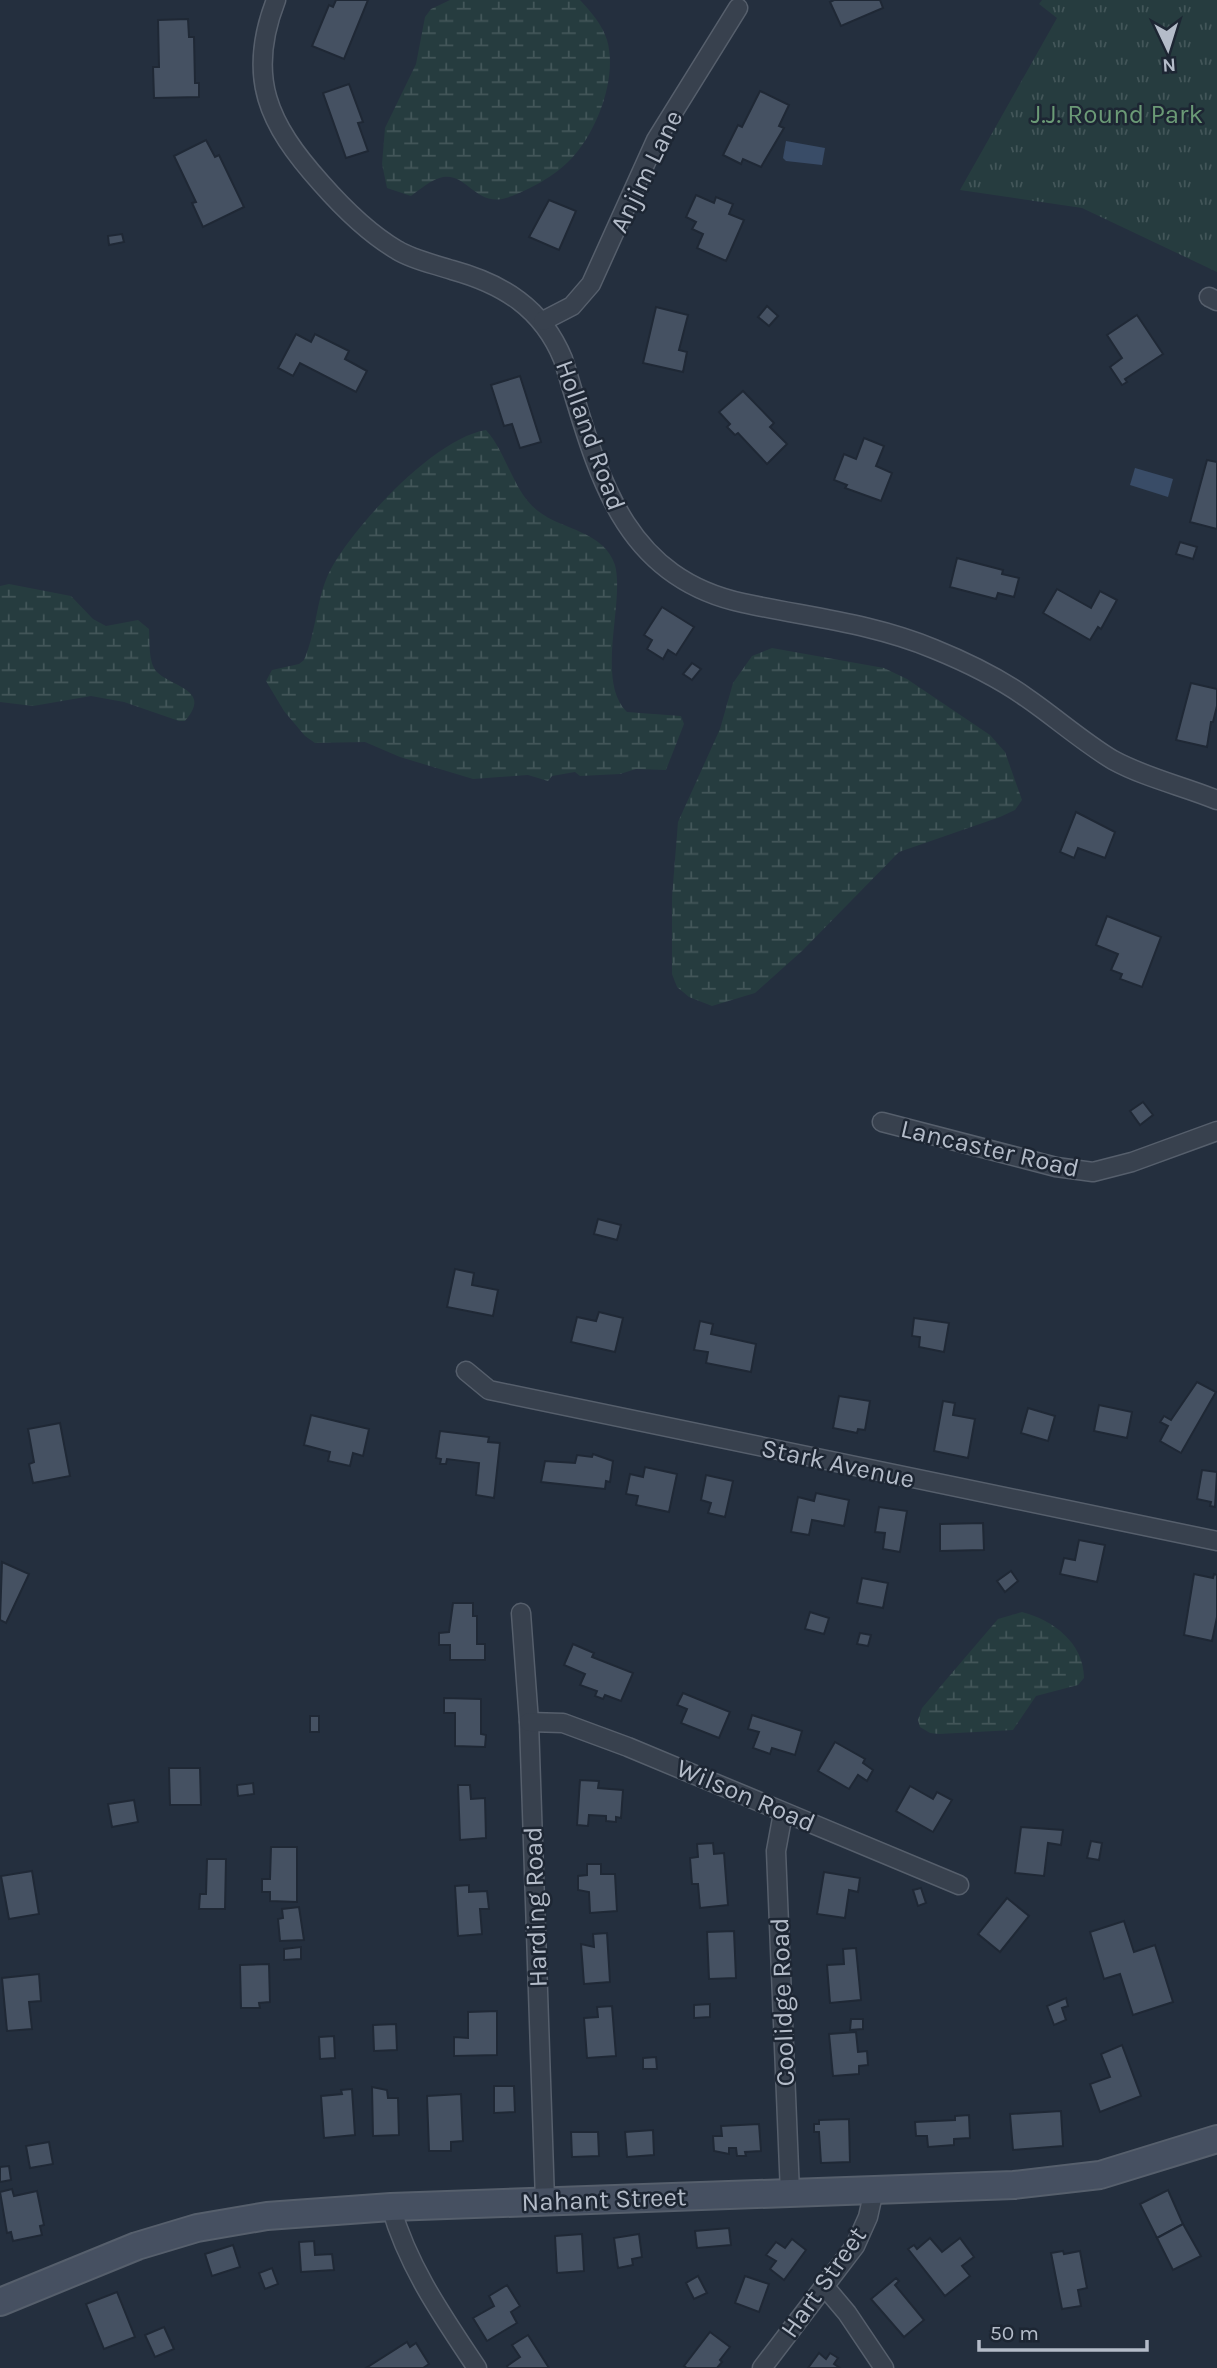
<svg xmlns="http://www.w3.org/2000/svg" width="1217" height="2368" viewBox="0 0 1217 2368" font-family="Karla,sans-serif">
<defs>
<pattern id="wetland-marsh" width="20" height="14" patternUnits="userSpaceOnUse" patternTransform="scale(1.75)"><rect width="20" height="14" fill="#263c3f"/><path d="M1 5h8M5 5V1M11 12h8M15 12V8" fill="none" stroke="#435659"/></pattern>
<pattern id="park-tufts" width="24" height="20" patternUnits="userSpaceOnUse" patternTransform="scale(1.75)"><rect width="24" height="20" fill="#263c3f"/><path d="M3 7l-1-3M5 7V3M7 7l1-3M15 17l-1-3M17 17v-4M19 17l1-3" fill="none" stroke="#435659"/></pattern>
</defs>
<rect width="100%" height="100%" fill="#242f3e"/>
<g fill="url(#wetland-marsh)">
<path d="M450,0H580C591,12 602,24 607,40C618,77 597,132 571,159C555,176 528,191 506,198C476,207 467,173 443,177C432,179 419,190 411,196L387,188L382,164L385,128L416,64L425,17L431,9Z"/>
<path d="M486,430C507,453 513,492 538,511C562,530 604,531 615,565C625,602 595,681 627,712L681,716L684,724L666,770L636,769L620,774L580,776L575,772L552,776L548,781L528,775L473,779L400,757L365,742L315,743L305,736L284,711L266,681L272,670L299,664L304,660C317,631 316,595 332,567C357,523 435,438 486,430Z"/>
<path d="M9,584L71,596L93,619L106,626L138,620L149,629C150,641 148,663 157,672C172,687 213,690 185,721H179L124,702L91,696L33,706L0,702V586Z"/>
<path d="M772,648L884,668L907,679L990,735L1005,752L1022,800L1015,810L1000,817L899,852L802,951L755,993L712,1006L689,997L677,987L672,974V897L678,822L720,729L733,683L752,656Z"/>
<path d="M1022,1612C1053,1620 1084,1643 1084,1678L1078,1685L1036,1696L1013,1730L939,1734L930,1733L920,1727L918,1720L922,1708L998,1619Z"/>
</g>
<path fill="url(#park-tufts)" d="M1042,0H1217V272L1082,208L960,190L1057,18L1039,4Z"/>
<g fill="#394c67">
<path d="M786,141L825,148L822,165L786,161L783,158Z"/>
<path d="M1135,468L1173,479L1168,497L1130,485Z"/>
</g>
<g fill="#455162" stroke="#1f2835" stroke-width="2">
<path d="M336,0H368L344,59L312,46L329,5L333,7Z"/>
<path d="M834,0H880L883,8L841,26L830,2Z"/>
<path d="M188,19L189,37H194L195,83H199V97L154,98L153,67H159L158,20Z"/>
<path d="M349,84L363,122L358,123L368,151L346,158L323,93Z"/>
<path d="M760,91L789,105L779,126L784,128L761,167L743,159L741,164L723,155L738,125L742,127Z"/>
<path d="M206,140L215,157L219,155L244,207L203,227L192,203L196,202L174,156Z"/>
<path d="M696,195L714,203L716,197L733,204L729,214L744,220L726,261L697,248L703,234L692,229L696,222L686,217Z"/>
<path d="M549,200L576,211L559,250L529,237Z"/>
<path d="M122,234L124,242L109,245L108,236Z"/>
<path d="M767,306L778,316L769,326L758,317Z"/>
<path d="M656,307L688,315L679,350L687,352L683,372L643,363Z"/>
<path d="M1137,315L1163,354L1125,379L1127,382L1122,385L1110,367L1122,358L1107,335Z"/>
<path d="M296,334L311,342L315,334L349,351L345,359L367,371L356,392L300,363L293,376L278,368Z"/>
<path d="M520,376L541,442L520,448L512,424L504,426L491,385Z"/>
<path d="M743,391L774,423L770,427L787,444L767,464L738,433L735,435L727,427L730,424L719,412Z"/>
<path d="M864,438L884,446L876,466L892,473L881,501L845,488L847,485L834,480L844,454L856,459Z"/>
<path d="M1207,460L1217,462V529L1190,522Z"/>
<path d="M1180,542L1197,547L1193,559L1176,554Z"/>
<path d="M957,558L1003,570L1002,574L1019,578L1014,597L998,593L996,599L950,587Z"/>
<path d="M1057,589L1091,608L1100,591L1117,600L1101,629L1098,627L1090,640L1043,613Z"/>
<path d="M662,607L694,627L676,655L668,650L663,659L647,649L652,640L644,635Z"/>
<path d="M692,663L701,669L692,680L683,674Z"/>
<path d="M1191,683L1217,689V706L1213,722H1211L1207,747L1176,740Z"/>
<path d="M1076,812L1115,832L1105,858L1078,848L1074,858L1060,852Z"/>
<path d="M1107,916L1161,937L1142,987L1120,979L1122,974L1111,970L1118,954L1096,945Z"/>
<path d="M1143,1102L1153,1115L1140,1125L1130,1111Z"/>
<path d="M598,1219L621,1225L617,1240L594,1234Z"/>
<path d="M455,1269L474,1273L472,1285L498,1290L493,1316L447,1307Z"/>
<path d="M599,1312L623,1318L615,1352L571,1342L577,1317L596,1321Z"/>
<path d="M914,1318L949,1323L944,1352L919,1347L920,1337L912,1336Z"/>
<path d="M700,1321L713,1324L711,1334L756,1344L751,1372L706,1363L708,1352L694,1350Z"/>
<path d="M1197,1382L1216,1392L1181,1453L1160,1441L1168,1426L1160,1422L1164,1416L1171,1420Z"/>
<path d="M839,1396L870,1401L865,1430L858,1429L857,1433L833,1428Z"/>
<path d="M943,1401L955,1403L953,1415L975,1419L968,1458L934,1451Z"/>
<path d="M1099,1405L1132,1412L1127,1438L1094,1431Z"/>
<path d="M1028,1408L1055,1416L1048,1441L1021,1433Z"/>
<path d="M311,1415L369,1429L363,1456L353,1453L350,1466L328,1461L330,1452L304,1445Z"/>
<path d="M60,1423L70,1476L33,1483L29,1464L34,1462L28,1429Z"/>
<path d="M440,1431L489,1437L488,1442L500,1443L494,1498L476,1495L479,1463L447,1459L446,1464H440L441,1459L436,1458Z"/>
<path d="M593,1454L613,1461L610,1482L606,1481L605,1489L541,1482L545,1461L575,1463L577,1455L592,1457Z"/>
<path d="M645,1467L677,1474L669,1512L636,1505L638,1496L626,1494L630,1474L643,1477Z"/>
<path d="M1202,1470L1217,1472L1215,1507L1210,1506L1211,1502L1197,1499Z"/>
<path d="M706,1475L733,1481L725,1517L708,1513L711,1503L701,1500Z"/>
<path d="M816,1493L849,1500L844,1526L812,1520L809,1535L791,1532L798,1497L814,1501Z"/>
<path d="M879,1507L907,1511L900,1552L883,1549L885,1533L875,1532Z"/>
<path d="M983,1523L984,1550L940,1551V1524Z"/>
<path d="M1079,1540L1105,1545L1097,1582L1060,1574L1064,1558L1075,1560Z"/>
<path d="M2,1562L29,1574L6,1623L0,1620Z"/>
<path d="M1011,1571L1018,1581L1005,1592L997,1581Z"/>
<path d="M1194,1574L1213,1578L1214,1574L1217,1575V1617L1212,1641L1184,1635Z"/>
<path d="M862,1578L888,1583L883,1608L857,1603Z"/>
<path d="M453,1603H473V1616H477V1644H485V1660H450V1645H439V1633L449,1632Z"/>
<path d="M810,1612L829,1618L824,1634L805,1629Z"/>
<path d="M860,1633L871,1635L868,1646L857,1644Z"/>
<path d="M573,1644L594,1653L592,1657L633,1673L621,1701L605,1695L603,1699L595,1696L597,1691L580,1685L585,1674L564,1665Z"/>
<path d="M683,1693L730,1712L719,1738L681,1723L687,1709L677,1705Z"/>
<path d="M444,1698L481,1699V1734L486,1735L485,1747L455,1746V1713H444Z"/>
<path d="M752,1715L802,1731L795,1755L772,1748L770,1754L753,1748L759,1732L748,1729Z"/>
<rect x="310" y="1716" width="9" height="16"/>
<path d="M835,1742L865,1759L863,1763L873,1770L867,1781L858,1775L849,1789L818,1771Z"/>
<path d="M169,1768H200L201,1805H170Z"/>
<path d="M580,1780L599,1781L598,1788L623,1790L621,1818L616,1817V1822L606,1821V1816L589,1815L588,1826L577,1825Z"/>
<path d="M253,1783L254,1794L238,1796L237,1785Z"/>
<path d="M458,1785H470L471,1799L485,1798L486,1838L460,1840Z"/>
<path d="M910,1786L933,1799L937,1792L952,1800L933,1832L896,1811Z"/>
<path d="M134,1800L138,1822L112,1827L108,1804Z"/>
<path d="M1021,1827L1063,1830L1061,1845L1048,1843L1044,1876L1015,1873Z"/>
<path d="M1091,1841L1102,1843L1099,1860L1087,1858Z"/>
<path d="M713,1843L714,1854L724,1853L728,1905L700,1908L698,1884H692L690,1858L698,1857L697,1844Z"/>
<path d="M271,1847H297V1902L270,1901V1892H262V1879H270Z"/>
<path d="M207,1859H226L225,1909H199L200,1894H206Z"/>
<path d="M587,1864H601V1874H615L617,1911L590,1913L589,1892L578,1890V1876L587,1875Z"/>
<path d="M32,1871L39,1914L9,1919L1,1876Z"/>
<path d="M824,1872L860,1878L858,1892L849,1890L845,1918L817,1914Z"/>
<path d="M469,1885V1892L487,1891L489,1909H480L482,1934L458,1936L455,1886Z"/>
<path d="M921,1888L926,1903L918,1906L913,1890Z"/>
<path d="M1007,1898L1029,1916L1000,1952L978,1934Z"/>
<path d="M299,1907L304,1940L280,1941L278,1919L283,1918L282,1909Z"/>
<path d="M1124,1921L1134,1952L1155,1945L1173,2002L1133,2015L1120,1974L1104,1979L1090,1932Z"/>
<path d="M734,1931L736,1978L709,1979L707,1932Z"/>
<path d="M607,1933L610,1982L584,1984L581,1944L594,1947L593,1934Z"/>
<path d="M301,1947V1959L284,1960V1949Z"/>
<path d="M856,1948L861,2000L830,2003L827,1965L844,1964L843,1949Z"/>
<path d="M269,1964L270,2002L259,2003L260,2008H241L240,1965Z"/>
<path d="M39,1974L41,2001L29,2002L32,2029L7,2031L2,1978Z"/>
<path d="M1066,1998L1068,2006L1062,2008L1066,2020L1054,2025L1047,2006Z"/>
<path d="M710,2004V2017L694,2018V2005Z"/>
<path d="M612,2006L616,2056L587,2058L584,2018L598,2017L597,2007Z"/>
<path d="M497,2011V2055L454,2056V2037L468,2038V2012Z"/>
<path d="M851,2019H863V2029L850,2030Z"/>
<path d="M396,2024L397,2050L374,2051L373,2025Z"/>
<path d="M856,2032L858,2052L867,2051L868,2065L859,2066V2074L833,2076L829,2034Z"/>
<path d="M334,2036L335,2058L320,2059L319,2037Z"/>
<path d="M1122,2045L1141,2096L1100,2112L1090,2084L1110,2077L1101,2054Z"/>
<path d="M656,2057L657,2069H643V2058Z"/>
<path d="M494,2086H514L515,2112L494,2113Z"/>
<path d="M372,2087L387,2090L388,2098H398L399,2135L373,2136Z"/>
<path d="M352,2089L355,2135L324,2138L321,2096L342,2094L341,2090Z"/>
<path d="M461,2094L463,2141L451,2142V2151H429L427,2096Z"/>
<path d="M1061,2111L1063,2146L1013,2150L1010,2114Z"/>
<path d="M969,2115L970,2138L954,2139V2145L928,2147L927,2136H916L915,2122L955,2120V2116Z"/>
<path d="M849,2119L850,2162L821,2163L819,2132H814V2124H819V2120Z"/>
<path d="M759,2124L761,2151L745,2152L746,2156H737L736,2148H729V2154L714,2151L713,2136H722L721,2126Z"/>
<path d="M653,2130L654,2155L627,2157L625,2132Z"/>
<path d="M571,2132H598L599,2156L572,2157Z"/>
<path d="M49,2142L53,2164L30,2168L26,2146Z"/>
<path d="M9,2166L11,2180L0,2182V2167Z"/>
<path d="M12,2189L14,2196L37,2191L44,2225L40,2226L42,2235L13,2241L11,2232L7,2233L0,2192Z"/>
<path d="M1168,2190L1183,2224L1157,2238L1140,2204Z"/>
<path d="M1183,2224L1201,2256L1173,2270L1157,2238Z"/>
<path d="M729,2228L731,2245L697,2248L695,2231Z"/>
<path d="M582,2234L584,2271L557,2273L555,2236Z"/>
<path d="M639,2234L642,2257L632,2259L633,2265L618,2268L614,2238Z"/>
<path d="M930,2238L942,2252L960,2238L974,2257L962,2266L970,2276L945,2296L908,2249L914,2245L917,2249Z"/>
<path d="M792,2239L806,2250L784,2280L770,2269L776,2261L766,2255L776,2242L785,2248Z"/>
<path d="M314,2241L315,2255L332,2254L334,2270L301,2272L299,2242Z"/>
<path d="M233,2245L240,2267L212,2276L205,2254Z"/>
<path d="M1063,2251L1064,2254L1080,2251L1087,2288L1078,2290L1081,2306L1062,2309L1051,2253Z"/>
<path d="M272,2268L278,2284L265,2289L259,2273Z"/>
<path d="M698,2276L707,2293L694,2299L686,2283Z"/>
<path d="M745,2276L769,2284L759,2312L735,2303Z"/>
<path d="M896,2278L899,2281L895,2285L924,2320L904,2337L871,2299Z"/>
<path d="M507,2285L520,2306L511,2312L517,2323L487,2341L473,2318L494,2306L489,2296Z"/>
<path d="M117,2292L135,2337L104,2349L86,2304Z"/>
<path d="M164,2327L174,2349L155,2357L145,2335Z"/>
<path d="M710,2332L730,2347L720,2360L722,2362L717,2368H687L684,2366Z"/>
<path d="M528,2335L549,2368H508L507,2366L520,2357L512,2345Z"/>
<path d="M407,2342L410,2347L416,2343L429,2364L423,2368H366Z"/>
<path d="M819,2353L826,2359L830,2353L838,2358L834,2364L840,2368H808Z"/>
</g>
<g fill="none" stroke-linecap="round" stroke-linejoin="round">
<defs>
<g id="minor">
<path d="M276,0C246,77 268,124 321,183C343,208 368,233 397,250C413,260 434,264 452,270C503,284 542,308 563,359C596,465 617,576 743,603C807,617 872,623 934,649C966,662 999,678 1027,698C1056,718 1083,742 1113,760C1146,778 1183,786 1217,800"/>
<path d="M1209,297L1217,301"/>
<path d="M543,321L572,306L591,284L656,140L738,8"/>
<path d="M882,1122L1056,1167L1093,1172L1132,1162L1217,1131"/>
<path d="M466,1371L489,1390L1217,1541"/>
<path d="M521,1613L529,1722L545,2201"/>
<path d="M529,1722L563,1723L628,1747L959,1885"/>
<path d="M783,1813L776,1851L790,2193"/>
<path d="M391,2207C408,2267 443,2317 477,2368"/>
<path d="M825,2287L847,2313L884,2368"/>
<path d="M762,2368L855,2246L868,2217L874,2190"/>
</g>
<path id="secondary" d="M0,2302L137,2246L197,2228L267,2216L391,2207L1014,2185L1100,2175L1217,2139"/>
</defs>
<use href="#minor" stroke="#565f6c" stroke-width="21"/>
<use href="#secondary" stroke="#565f6c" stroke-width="30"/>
<use href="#minor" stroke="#38414e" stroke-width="18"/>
<use href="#secondary" stroke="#465061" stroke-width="26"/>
</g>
<g text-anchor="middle" stroke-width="5" stroke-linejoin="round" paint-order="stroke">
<g font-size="26" fill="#6b9a76" stroke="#1d2633">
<text x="1117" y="123">J.J. Round Park</text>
</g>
<g font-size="26" fill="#b4bcc9" stroke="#1d2633">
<text transform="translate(646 171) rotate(-64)" y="9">Anjim Lane</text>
<text transform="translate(591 435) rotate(70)" y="9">Holland Road</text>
<text transform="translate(990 1148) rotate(13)" y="9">Lancaster Road</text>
<text transform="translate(838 1463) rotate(12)" y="9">Stark Avenue</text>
<text transform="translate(746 1795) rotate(23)" y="9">Wilson Road</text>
<text transform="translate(535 1907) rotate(-92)" y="9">Harding Road</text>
<text transform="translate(782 2002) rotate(-92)" y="9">Coolidge Road</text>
<text transform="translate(604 2199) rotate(-2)" y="9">Nahant Street</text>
<text transform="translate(823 2282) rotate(-55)" y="9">Hart Street</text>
</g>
</g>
<g transform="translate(1168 49) rotate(176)" stroke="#1d2633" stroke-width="5" paint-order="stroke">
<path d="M0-5L12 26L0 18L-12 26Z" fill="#b4bcc9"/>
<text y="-10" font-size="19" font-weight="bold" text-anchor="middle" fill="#b4bcc9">N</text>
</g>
<path d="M979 2340v10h168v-10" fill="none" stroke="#b4bcc9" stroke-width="3.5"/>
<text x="990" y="2340" font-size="21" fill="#b4bcc9" stroke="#1d2633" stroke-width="5" paint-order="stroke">50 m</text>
</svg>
